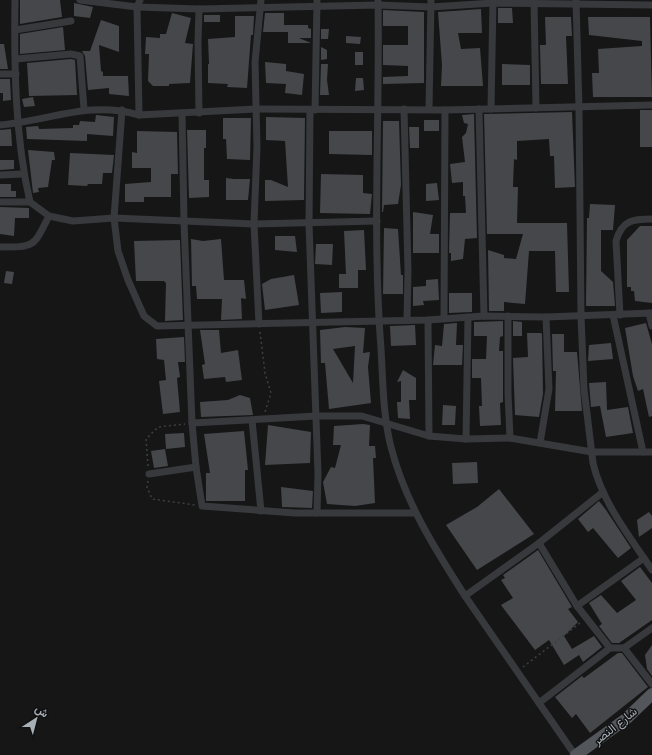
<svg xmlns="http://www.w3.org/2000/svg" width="652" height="755" viewBox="0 0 652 755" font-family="'IBM Plex Sans',Vazirmatn,sans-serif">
<rect width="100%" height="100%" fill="#161617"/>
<g fill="#45474a" fill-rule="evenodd">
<path d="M20,0H60L62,17L20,24Z"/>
<path d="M74,3L93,7L90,18L74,16Z"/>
<path d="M498,8H512L513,23H498Z"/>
<path d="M481,9L482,33H458L461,49L480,48L483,86H441L442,65L438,12Z"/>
<path d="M383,10L424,12V83L383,84V77L408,76V66L383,65V45H408V26H383Z"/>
<path d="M172,13L191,18L185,43L193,44L190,83L169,84V86H153L148,81L149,54H145L146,37L160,38V34H166Z"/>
<path d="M265,13H284V25H308V28L311,29V38H299L311,43H288V32H263Z"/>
<rect x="204" y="15" width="16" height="7"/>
<path d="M235,16H254L253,35H251L247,88L227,87L228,84L208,83V64H209L208,39L235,37Z"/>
<path d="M545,17H571L572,36H566L568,84H541L540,45H546Z"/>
<path d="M588,17H650L652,97H593L592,73H599L598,49L642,46V41L589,35Z"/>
<path d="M101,20L119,26V52L99,45L101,71L103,72V76H128L129,96L109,94V88L88,90L85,56L82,51H90Z"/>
<path d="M63,27L65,50L20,54V34Z"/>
<path d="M321,29H329L328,39H321Z"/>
<path d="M346,36L361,37L360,44L346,43Z"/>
<path d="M0,44H4L8,69H0Z"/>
<path d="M321,47L327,50V59L321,60Z"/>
<rect x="355" y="52" width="8" height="13"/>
<path d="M71,59L75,60L77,95L29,96L27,63Z"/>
<path d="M265,62L286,64V71L304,74L302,95L285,93L286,84L266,83Z"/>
<path d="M321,64H328L327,80L329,95H320Z"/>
<path d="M502,64L530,65V85H502Z"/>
<path d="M356,78H363L364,90L355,91Z"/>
<path d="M0,79H10L11,100L3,101V93H0Z"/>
<path d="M33,97L35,106L24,107L22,99Z"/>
<rect x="640" y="110" width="12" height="37"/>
<path d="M572,112L575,187L555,188L554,156H550L549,139L517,141V160L514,159L513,187H518L517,223H567L569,292H556L555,251H529L525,304L504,302V311H489L488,250L504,255V258L516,259L523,234H487L484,114Z"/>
<path d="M474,114L477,238L465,239L463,259L451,261V253H449L450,213H466L465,196H463V182L452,183L450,164L465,162L462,137L466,133L468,124L464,123L462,115Z"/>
<path d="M96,115L114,117L113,136L87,134V141L27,139L26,127L38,126L39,129L73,128V125H79L80,121L95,122Z"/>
<path d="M266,117L305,118L304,200L265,201V180H271L288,187L285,141L266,140Z"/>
<path d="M223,118H251L250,160L227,159L226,139H223Z"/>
<rect x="424" y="120" width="15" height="11"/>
<path d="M383,121H399L401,185L398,204L384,205L383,212H382Z"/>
<path d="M409,127H419V148H410Z"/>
<path d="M11,129L12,146H0V130Z"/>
<path d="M187,130H206V148H204V180H209V197L189,198Z"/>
<path d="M137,131L177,132L178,174H171V197H144V202H125V184L151,182V168H132V152L137,153Z"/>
<path d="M329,131H372V155L329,154Z"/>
<path d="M28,150L54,152L55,160H52L48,187L38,188L39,192L33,193Z"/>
<path d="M70,153L114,155L112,173H103L102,184H88L87,186L68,185Z"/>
<path d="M0,160H14V169L0,170Z"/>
<path d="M321,174L363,175V193L372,194L370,214L320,213Z"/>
<path d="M226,178L234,179H250L248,200H226Z"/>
<path d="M437,183L439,200L426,201V184Z"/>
<path d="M0,184H11V191H16V197H0Z"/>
<path d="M590,204L615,205L613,230H601V271L613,282L615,306H586L587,218H589Z"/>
<path d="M0,207L29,208V218H15L14,236L0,234Z"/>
<path d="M413,212L433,215L430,234H439V253H413Z"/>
<path d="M640,226H652V303L635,301L634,291H631V287H627V240Z"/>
<path d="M384,228L398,229L401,275H403V294H383Z"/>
<path d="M364,230L366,270H358V288H339V274H346L344,231Z"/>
<path d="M275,236H295L297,252L275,250Z"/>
<path d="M191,239L203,241L221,239L224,280H244L246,299L241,298L242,319L221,320L222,299H197L196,286H192Z"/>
<path d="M180,240L183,320L165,321L166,283L164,281H136L134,241Z"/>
<path d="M316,244H333L332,265L315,264Z"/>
<path d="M6,271L14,272L12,284L4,283Z"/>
<path d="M294,275L299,305L265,310L262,284L271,279Z"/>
<path d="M438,279L439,300L423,301L424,305L413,306V287L426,286V280Z"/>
<path d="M342,292V312L321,313L320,293Z"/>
<path d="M449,293H472V312L449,313Z"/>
<path d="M503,321V336L500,337L499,351H503V402L500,403L501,425L480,426L479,406H482L481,378H472V359H486L487,336H474V322Z"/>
<path d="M513,321L522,322V336H513Z"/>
<path d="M457,323L456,345H463L462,365H433L435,345L442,346L444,324Z"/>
<path d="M646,323L652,344V416L649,417L643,389L638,391L633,376L625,328Z"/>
<path d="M415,325L416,345L391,346L390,326Z"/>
<path d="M345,327L365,328L363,353L370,352L368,367L371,403L329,409L325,363H321L320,330ZM355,346L353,383L333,349Z"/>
<path d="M200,330H219L221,353L238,350L242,380L226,382L225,377L204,379L202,365L205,364Z"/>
<path d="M527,333H541L542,334L543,394L539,417L515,415L513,358L528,357Z"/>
<path d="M552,334H564V352H577L582,411H555L556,371H553Z"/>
<path d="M184,337L185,362H178L180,377L177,378L180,412L163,414L159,381L166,380L164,360L157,359L156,339Z"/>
<path d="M611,343L613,359L588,361L589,345Z"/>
<path d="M403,370L416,378V400H409L410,419L398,418L397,402H401V381L397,382Z"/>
<path d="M606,382L607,410L628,407L633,433L606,437L600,406L591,407L589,383Z"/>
<path d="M240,395L250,398L253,415L201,417L200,402L228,400Z"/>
<path d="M443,405L456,406L455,425H442Z"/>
<path d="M363,424L370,425L369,446H375L376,458H373L375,503L355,506L327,504L323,482L331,467L335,468L341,445H333L334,426Z"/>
<path d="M268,425L311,432L310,463L265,465Z"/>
<path d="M244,431L248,470H245V501H206V473H210L204,434Z"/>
<path d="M184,433L185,447L166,449L165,434Z"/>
<path d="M165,449L168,466L154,468L151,451Z"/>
<path d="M477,462L478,483L453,484L452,463Z"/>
<path d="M281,487L313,491L312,508L282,507Z"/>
<path d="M499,489L534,534L477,570L446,525L477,507Z"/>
<path d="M599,501L606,510L631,548L618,558L593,528L588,532L578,519Z"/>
<path d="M649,512L652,516V528L639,537L637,520Z"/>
<path d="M538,550L572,607L568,609L578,622L564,636L572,649L594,636L602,647L583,662L579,655L564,665L549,640L535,650L501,605L513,598L501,580L505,578L503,575Z"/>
<path d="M640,567L652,583V620L619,643H612L599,626L602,624L589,603L601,595L617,613L636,600L621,581Z"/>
<path d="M652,645V676L647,669L645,655Z"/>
<path d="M618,653H622L648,687L590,733L576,714L572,718L555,697L582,676L584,678Z"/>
</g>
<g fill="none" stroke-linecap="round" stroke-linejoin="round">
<g stroke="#3d4043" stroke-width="1.5" stroke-dasharray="2 3" stroke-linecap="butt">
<path d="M260,332L265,373L271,393L265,412"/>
<path d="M148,466L146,439L158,427L185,424"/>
<path d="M148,481L147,487L152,499L195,505"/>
<path d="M523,667L580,623"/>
</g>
<g stroke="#37393c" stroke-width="7">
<path d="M15,0C14,67 15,137 30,202"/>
<path d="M80,0L137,7L199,9L378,5L431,7L493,3L652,5"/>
<path d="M140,0L137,7L139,115L256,109L445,110L652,105"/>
<path d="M378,0C380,116 372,233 381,349C383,382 383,416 391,447C405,502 435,549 465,596"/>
<path d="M534,0L536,108"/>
<path d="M576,0L579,108L581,316L584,389L593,463C602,502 630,537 652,570"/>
<path d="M199,9L198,42L199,113"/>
<path d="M15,30L71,21"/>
<path d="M16,59L71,54L80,56L84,109"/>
<path d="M0,74H16"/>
<path d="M404,109L408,271L407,320"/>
<path d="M429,109L431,0"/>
<path d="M479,109L484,316"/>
<path d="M491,109L493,0"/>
<path d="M122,110L114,218L118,251L128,280L144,316L157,326L428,320L484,316L546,317L652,313"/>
<path d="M310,110L309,224L318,474L317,513"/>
<path d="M315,110L317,0"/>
<path d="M182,113L184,222L192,423L196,467L202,506L295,513H415"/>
<path d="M0,125C49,121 89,100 139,115"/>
<path d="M0,175L23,174"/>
<path d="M0,202H30L49,216L73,221L114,218L254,224L377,221"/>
<path d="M0,247C36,247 33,247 49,216"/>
<path d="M649,313L652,326"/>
<path d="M613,315L643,452"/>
<path d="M620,315L616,241C622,220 633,219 652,219"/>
<path d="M508,316V393L510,438"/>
<path d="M468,317L466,439L510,438L592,452H652"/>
<path d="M444,319L445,110"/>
<path d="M428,320L429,436"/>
<path d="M259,324L254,224L257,147L255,62L261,0"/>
<path d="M252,420L261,511"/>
<path d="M192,423L316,416H362L429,436L466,439"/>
<path d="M540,443L549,389L546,317"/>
<path d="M149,474L196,467"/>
<path d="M603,492L539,543L577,606L610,648H624L652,684"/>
<path d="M539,543L465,596L539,703L610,648"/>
<path d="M577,606L644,558"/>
<path d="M624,648L652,628"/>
<path d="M539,703L575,755"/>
</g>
<path stroke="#53565b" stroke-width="12" d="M576,755L626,719L652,694"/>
</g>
<g text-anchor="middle" stroke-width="3" stroke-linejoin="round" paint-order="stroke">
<g font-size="12" fill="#a8b0b7" stroke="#111112">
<text transform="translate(615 726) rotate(-39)" y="4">شارع النصر</text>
</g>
</g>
<g transform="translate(36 719) rotate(36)" stroke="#111112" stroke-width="3" paint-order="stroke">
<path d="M0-3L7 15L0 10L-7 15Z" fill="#a8b0b7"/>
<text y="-6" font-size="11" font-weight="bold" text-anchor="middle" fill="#a8b0b7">ش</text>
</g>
</svg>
